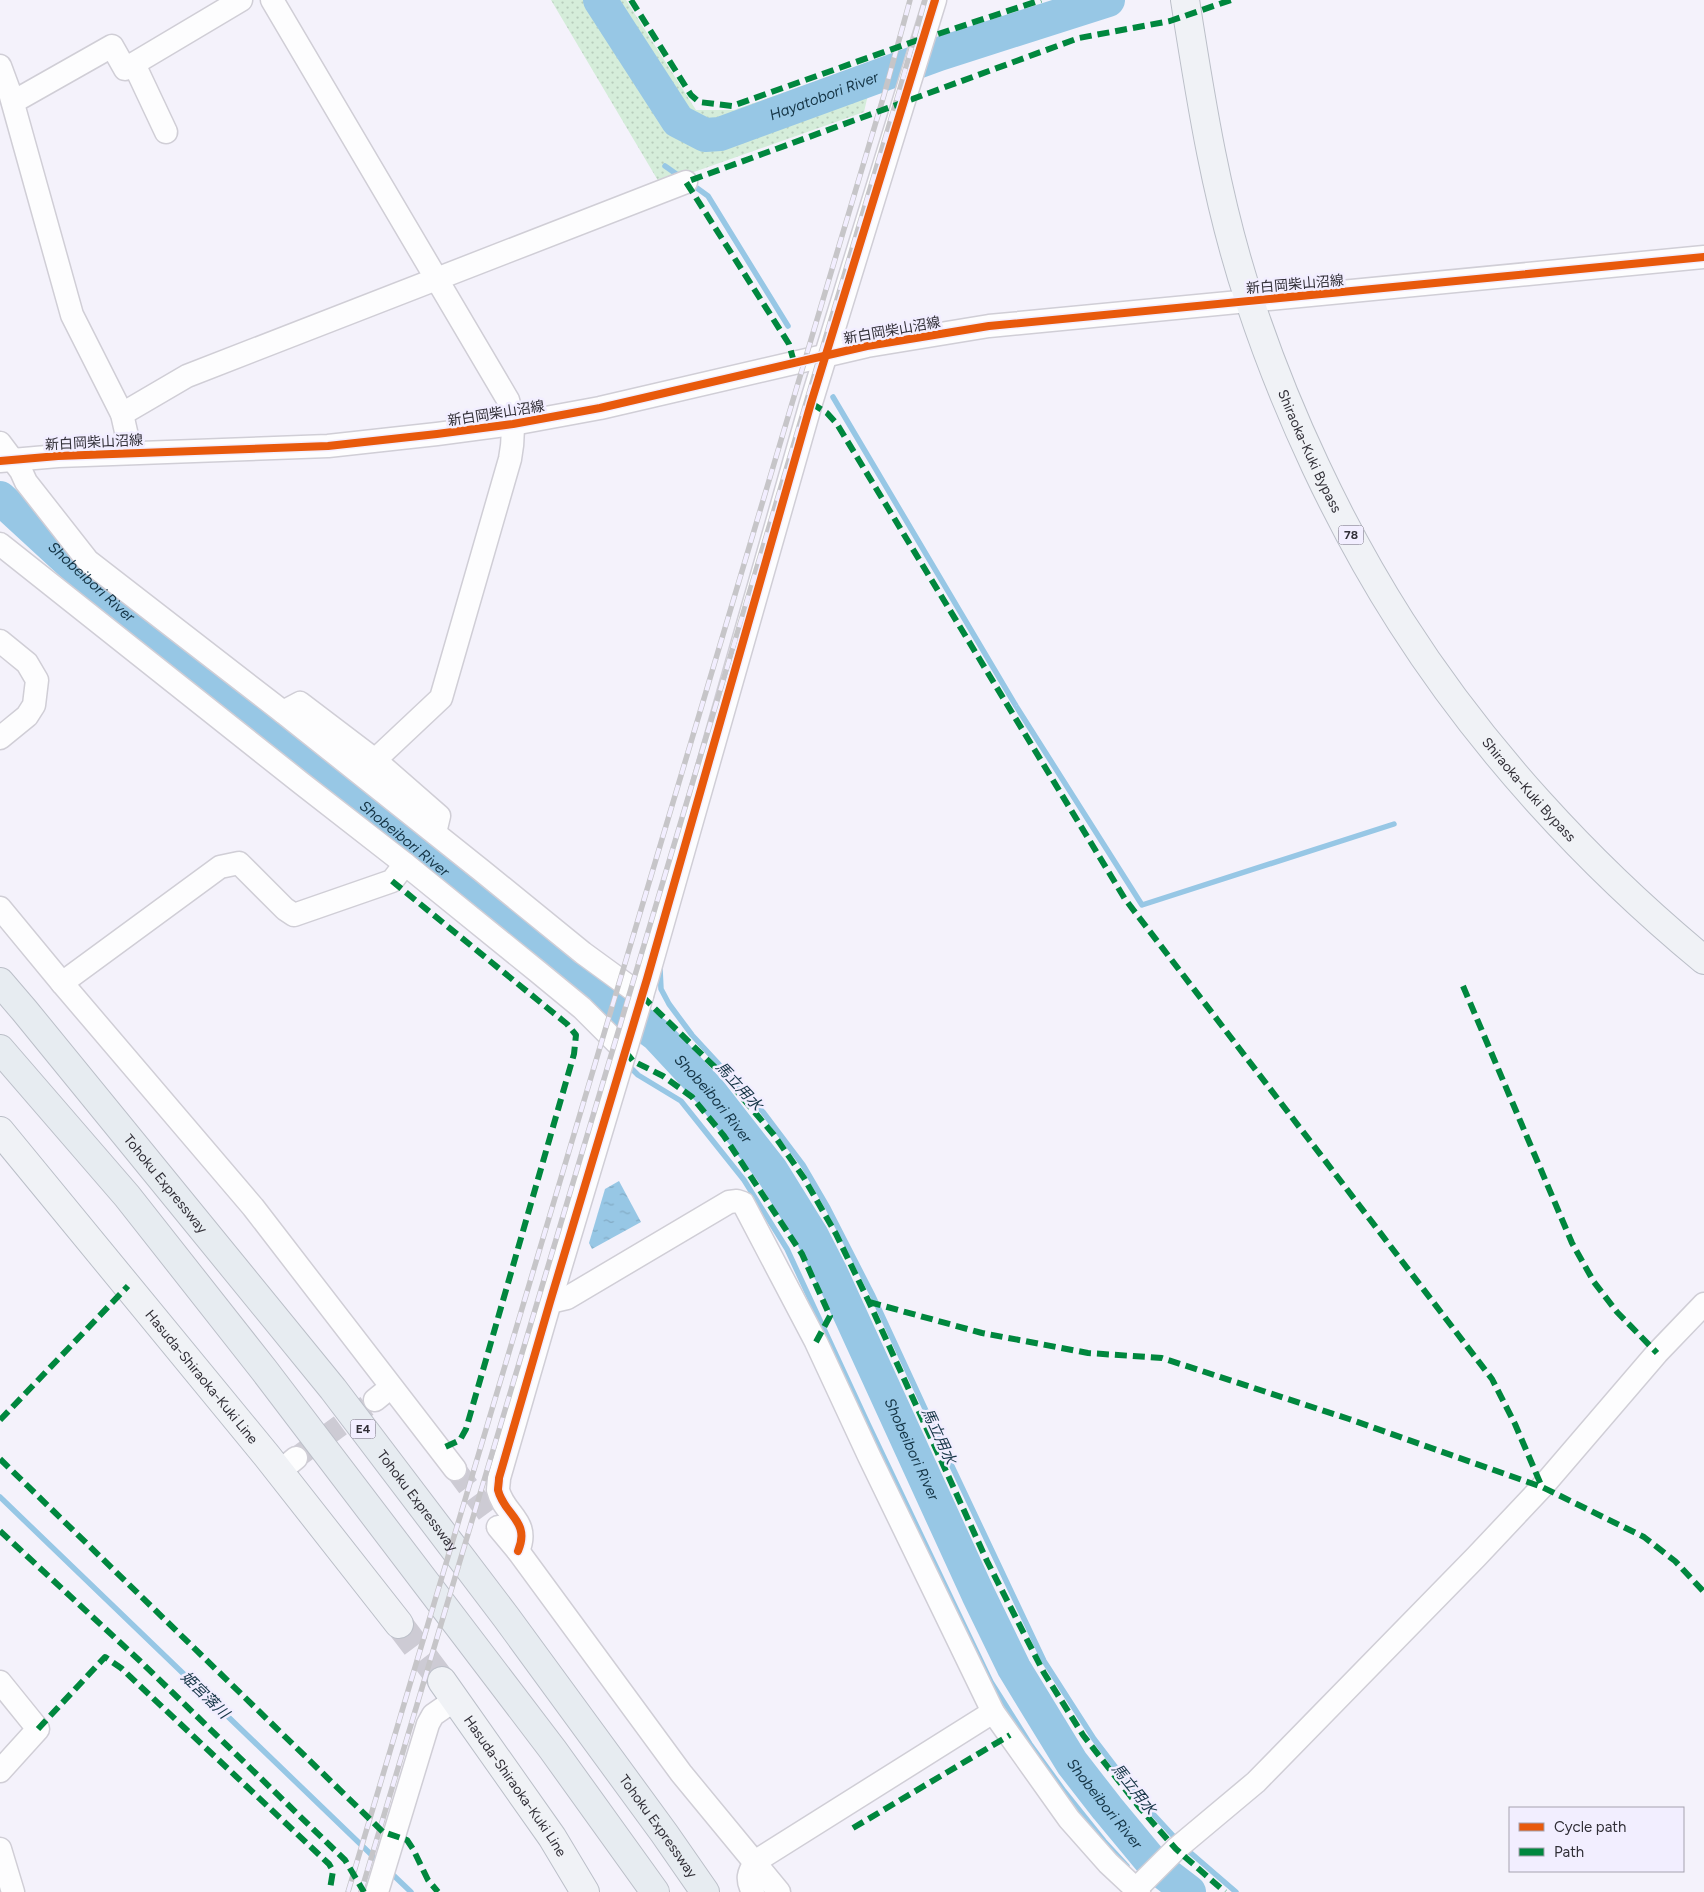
<svg xmlns="http://www.w3.org/2000/svg" width="1704" height="1892" viewBox="0 0 1704 1892" font-family="Figtree,'Noto Sans JP',sans-serif">
<defs>
<pattern id="grass-dots" width="8" height="8" patternUnits="userSpaceOnUse" patternTransform="scale(1.25)"><rect width="8" height="8" fill="#d5edda"/><path d="M2 2h.1M6 6h.1" fill="none" stroke="#b7ccbc" stroke-width="1.8" stroke-linecap="round"/></pattern>
<pattern id="water-ripples" width="26" height="14" patternUnits="userSpaceOnUse" patternTransform="scale(1.25)"><rect width="26" height="14" fill="#97c7e5"/><path d="M2 4q2-2 4 0t4 0M15 11q2-2 4 0t4 0" fill="none" stroke="#83abc5"/></pattern>
</defs>
<rect width="100%" height="100%" fill="#f4f2fb"/>
<path fill="url(#grass-dots)" d="M551,0H626L696,110H734L876,60L864,112L660,184Z"/>
<path fill="url(#water-ripples)" d="M619,1181L641,1222L592,1249L589,1243L605,1189Z"/>
<g fill="none" stroke-linecap="round" stroke-linejoin="round">
<g stroke="#97c7e5" stroke-width="5.5">
<path d="M665,166L682,178"/>
<path d="M690,183L708,196L788,326"/>
<path d="M833,397L1016,706L1142,905L1394,824"/>
<path d="M660,969L661,989L669,1004L692,1035L763,1112L803,1165L828,1208L872,1294L933,1426L1044,1661L1094,1739L1143,1803L1178,1841"/>
<path d="M630,1067L638,1075L681,1101L744,1180L787,1249L868,1424L991,1682L1030,1744L1064,1791L1104,1841L1127,1866"/>
<path d="M0,1497L380,1863"/>
<path d="M1185,1848L1236,1892"/>
<path d="M389,1871L411,1892"/>
</g>
<g stroke="#97c7e5" stroke-width="34">
<path id="s1" d="M600,0L678,121L705,135L720,134L939,54L1108,0"/>
<path id="s2" d="M0,498L124,612L221,689L509,924L657,1035L710,1092L771,1170L812,1236L831,1273L978,1594L1014,1668L1072,1763L1107,1808L1155,1866L1189,1892"/>
</g>
<g stroke="#cdcbd4" stroke-width="22" stroke-dasharray="22 11" stroke-linecap="butt">
<path d="M296,1458L375,1400"/>
<path d="M455,1469L498,1527"/>
</g>
<path stroke="#cdcbd4" stroke-width="28" stroke-dasharray="28 14" stroke-linecap="butt" d="M399,1624L442,1681"/>
<defs>
<g id="minor">
<path d="M272,0L508,400C514,419 514,439 510,459L441,698L375,760"/>
<path d="M134,64L166,132"/>
<path d="M0,66L10,93L72,315L122,414L127,436L128,453"/>
<path d="M13,102L112,46L125,69L241,0"/>
<path d="M122,414L187,376L686,182"/>
<path d="M0,443L21,471L26,482L88,561L283,712L481,870L583,953L642,996"/>
<path d="M0,461L58,456L328,446L437,434L513,424L600,408L867,346L989,326L1704,257"/>
<path d="M0,544L301,783L405,864L537,971L582,1008L625,1051"/>
<path d="M0,641L27,663L37,680L34,705L27,716L0,738"/>
<path d="M283,712L300,703L375,760L439,816L435,833"/>
<path d="M0,908L62,983L253,1207L455,1469"/>
<path d="M62,983L220,867L239,863L285,909L294,915L392,881L405,864"/>
<path d="M550,1302L567,1298L729,1202L737,1201L743,1203L816,1342L869,1456L993,1712L1069,1819L1108,1863L1139,1892"/>
<path d="M375,1400L391,1387"/>
<path d="M279,1472L296,1458"/>
<path d="M498,1527L518,1551L681,1773L779,1892"/>
<path d="M518,1551C531,1521 504,1515 498,1490C498,1487 499,1482 499,1478L550,1302L647,979L811,403L935,0"/>
<path d="M0,1682L38,1729L0,1771"/>
<path d="M0,1849L13,1892"/>
<path d="M1136,1889L1176,1849L1256,1782L1476,1557L1542,1487L1657,1353L1704,1304"/>
<path d="M377,1892L428,1724L433,1715L456,1699"/>
<path d="M753,1892C746,1879 748,1873 756,1861L993,1712"/>
</g>
<g id="major">
<path id="s3" d="M1185,0C1201,102 1217,204 1250,302C1286,411 1339,525 1401,622C1482,749 1588,864 1704,960"/>
<path id="s4" d="M0,1131L267,1456L399,1624"/>
<path id="s5" d="M442,1681L552,1837L585,1892"/>
</g>
<g id="highway">
<path id="s6" d="M0,982L24,1010L333,1389L506,1617L664,1833L705,1892"/>
<path d="M0,1049L127,1196L264,1370L553,1750L655,1892"/>
</g>
</defs>
<use href="#minor" stroke="#d0ced6" stroke-width="25"/>
<use href="#major" stroke="#bbbfc8" stroke-width="30"/>
<use href="#highway" stroke="#bbbfc8" stroke-width="30"/>
<use href="#minor" stroke="#fdfdfe" stroke-width="22"/>
<use href="#major" stroke="#f0f2f6" stroke-width="28"/>
<use href="#highway" stroke="#e7ecf1" stroke-width="28"/>
<defs>
<g id="rail">
<path d="M348,1892L884,95L910,0"/>
<path d="M361,1892L899,92L925,0"/>
</g>
</defs>
<use href="#rail" stroke="#c6c5c8" stroke-width="5.5"/>
<use href="#rail" stroke="#f2eeff" stroke-width="4" stroke-dasharray="11" stroke-linecap="butt"/>
<g stroke="#00873e" stroke-width="6" stroke-dasharray="12 6" stroke-linecap="butt">
<path d="M631,0L691,95L699,102L732,106L918,40"/>
<path d="M938,34L1041,0"/>
<path d="M794,362L789,344L686,182L1079,38L1170,21L1231,0"/>
<path d="M811,403L827,413L837,424L1125,899L1492,1379L1515,1424L1542,1487"/>
<path d="M392,881L567,1024L576,1035L574,1054L466,1429L460,1440L441,1449"/>
<path d="M1463,986L1572,1243L1594,1282L1617,1312L1657,1353"/>
<path d="M642,996L724,1076L774,1135L804,1178L836,1234L869,1302L987,1561L1044,1673L1083,1735L1139,1807L1176,1849L1225,1892"/>
<path d="M625,1051L633,1061L663,1076L692,1097L724,1136L802,1254L830,1316L816,1342"/>
<path d="M869,1302L982,1333L1088,1353L1162,1358L1349,1419L1542,1487L1644,1537L1675,1561L1704,1592"/>
<path d="M0,1420L128,1286"/>
<path d="M0,1459L383,1832L407,1840L413,1849L428,1880L438,1892"/>
<path d="M0,1531L140,1661L345,1860L364,1892"/>
<path d="M38,1729L105,1657L121,1668L329,1864L333,1871L330,1889"/>
<path d="M853,1828L1010,1735"/>
</g>
<defs>
<g id="cycleway">
<path d="M0,461L58,456L328,446L437,434L513,424L600,408L867,346L989,326L1704,257"/>
<path d="M518,1551C531,1521 504,1515 498,1490C498,1487 499,1482 499,1478L550,1302L647,979L811,403L935,0"/>
</g>
</defs>
<use href="#cycleway" stroke="#f2eeff" stroke-width="11"/>
<use href="#cycleway" stroke="#e8590c" stroke-width="8"/>
</g>
<g text-anchor="middle" stroke-width="5" stroke-linejoin="round" paint-order="stroke">
<g fill="#f2eeff" stroke="#6b6873" stroke-width="1">
<rect x="1338.5" y="525.5" width="25" height="19" rx="4"/>
<rect x="350.5" y="1419.5" width="25" height="19" rx="4"/>
</g>
<g font-size="12" font-weight="bold" fill="#312f37">
<text x="1351" y="539">78</text>
<text x="363" y="1433">E4</text>
</g>
<g font-size="14" fill="#312f37" stroke="#f2eeff">
<text transform="translate(1295 284) rotate(-5)" y="5">新白岡柴山沼線</text>
<text transform="translate(892 330) rotate(-10)" y="5">新白岡柴山沼線</text>
<text transform="translate(496 413) rotate(-9)" y="5">新白岡柴山沼線</text>
<text transform="translate(94 442) rotate(-3)" y="5">新白岡柴山沼線</text>
<text dy="5" stroke="none"><textPath href="#s3" startOffset="470">Shiraoka-Kuki Bypass</textPath></text>
<text dy="5" stroke="none"><textPath href="#s3" startOffset="875">Shiraoka-Kuki Bypass</textPath></text>
<text dy="5" stroke="none"><textPath href="#s6" startOffset="261">Tohoku Expressway</textPath></text>
<text dy="5" stroke="none"><textPath href="#s4" startOffset="318">Hasuda-Shiraoka-Kuki Line</textPath></text>
<text dy="5" stroke="none"><textPath href="#s6" startOffset="666">Tohoku Expressway</textPath></text>
<text dy="5" stroke="none"><textPath href="#s5" startOffset="128">Hasuda-Shiraoka-Kuki Line</textPath></text>
<text dy="5" stroke="none"><textPath href="#s6" startOffset="1071">Tohoku Expressway</textPath></text>
</g>
<g font-size="15" font-style="italic" fill="#153546" stroke="#f2eeff">
<text dy="5" stroke="none"><textPath href="#s1" startOffset="300">Hayatobori River</textPath></text>
<text dy="5" stroke="none"><textPath href="#s2" startOffset="124">Shobeibori River</textPath></text>
<text dy="5" stroke="none"><textPath href="#s2" startOffset="529">Shobeibori River</textPath></text>
<text transform="translate(739 1086) rotate(47)" y="5">馬立用水</text>
<text dy="5" stroke="none"><textPath href="#s2" startOffset="934">Shobeibori River</textPath></text>
<text transform="translate(939 1436) rotate(65)" y="5">馬立用水</text>
<text dy="5" stroke="none"><textPath href="#s2" startOffset="1339">Shobeibori River</textPath></text>
<text transform="translate(205 1695) rotate(44)" y="5">姫宮落川</text>
<text transform="translate(1134 1789) rotate(51)" y="5">馬立用水</text>
<text dy="5" stroke="none"><textPath href="#s2" startOffset="1744">Shobeibori River</textPath></text>
</g>
</g>
<rect x="1509" y="1807" width="175" height="65" fill="#f2eeff" stroke="#a5a2af"/>
<rect x="1519" y="1823" width="25" height="8" fill="#e8590c" stroke="#a5a2af"/>
<text x="1554" y="1832" font-size="15" fill="#312f37">Cycle path</text>
<rect x="1519" y="1848" width="25" height="8" fill="#00873e" stroke="#a5a2af"/>
<text x="1554" y="1857" font-size="15" fill="#312f37">Path</text>
</svg>
